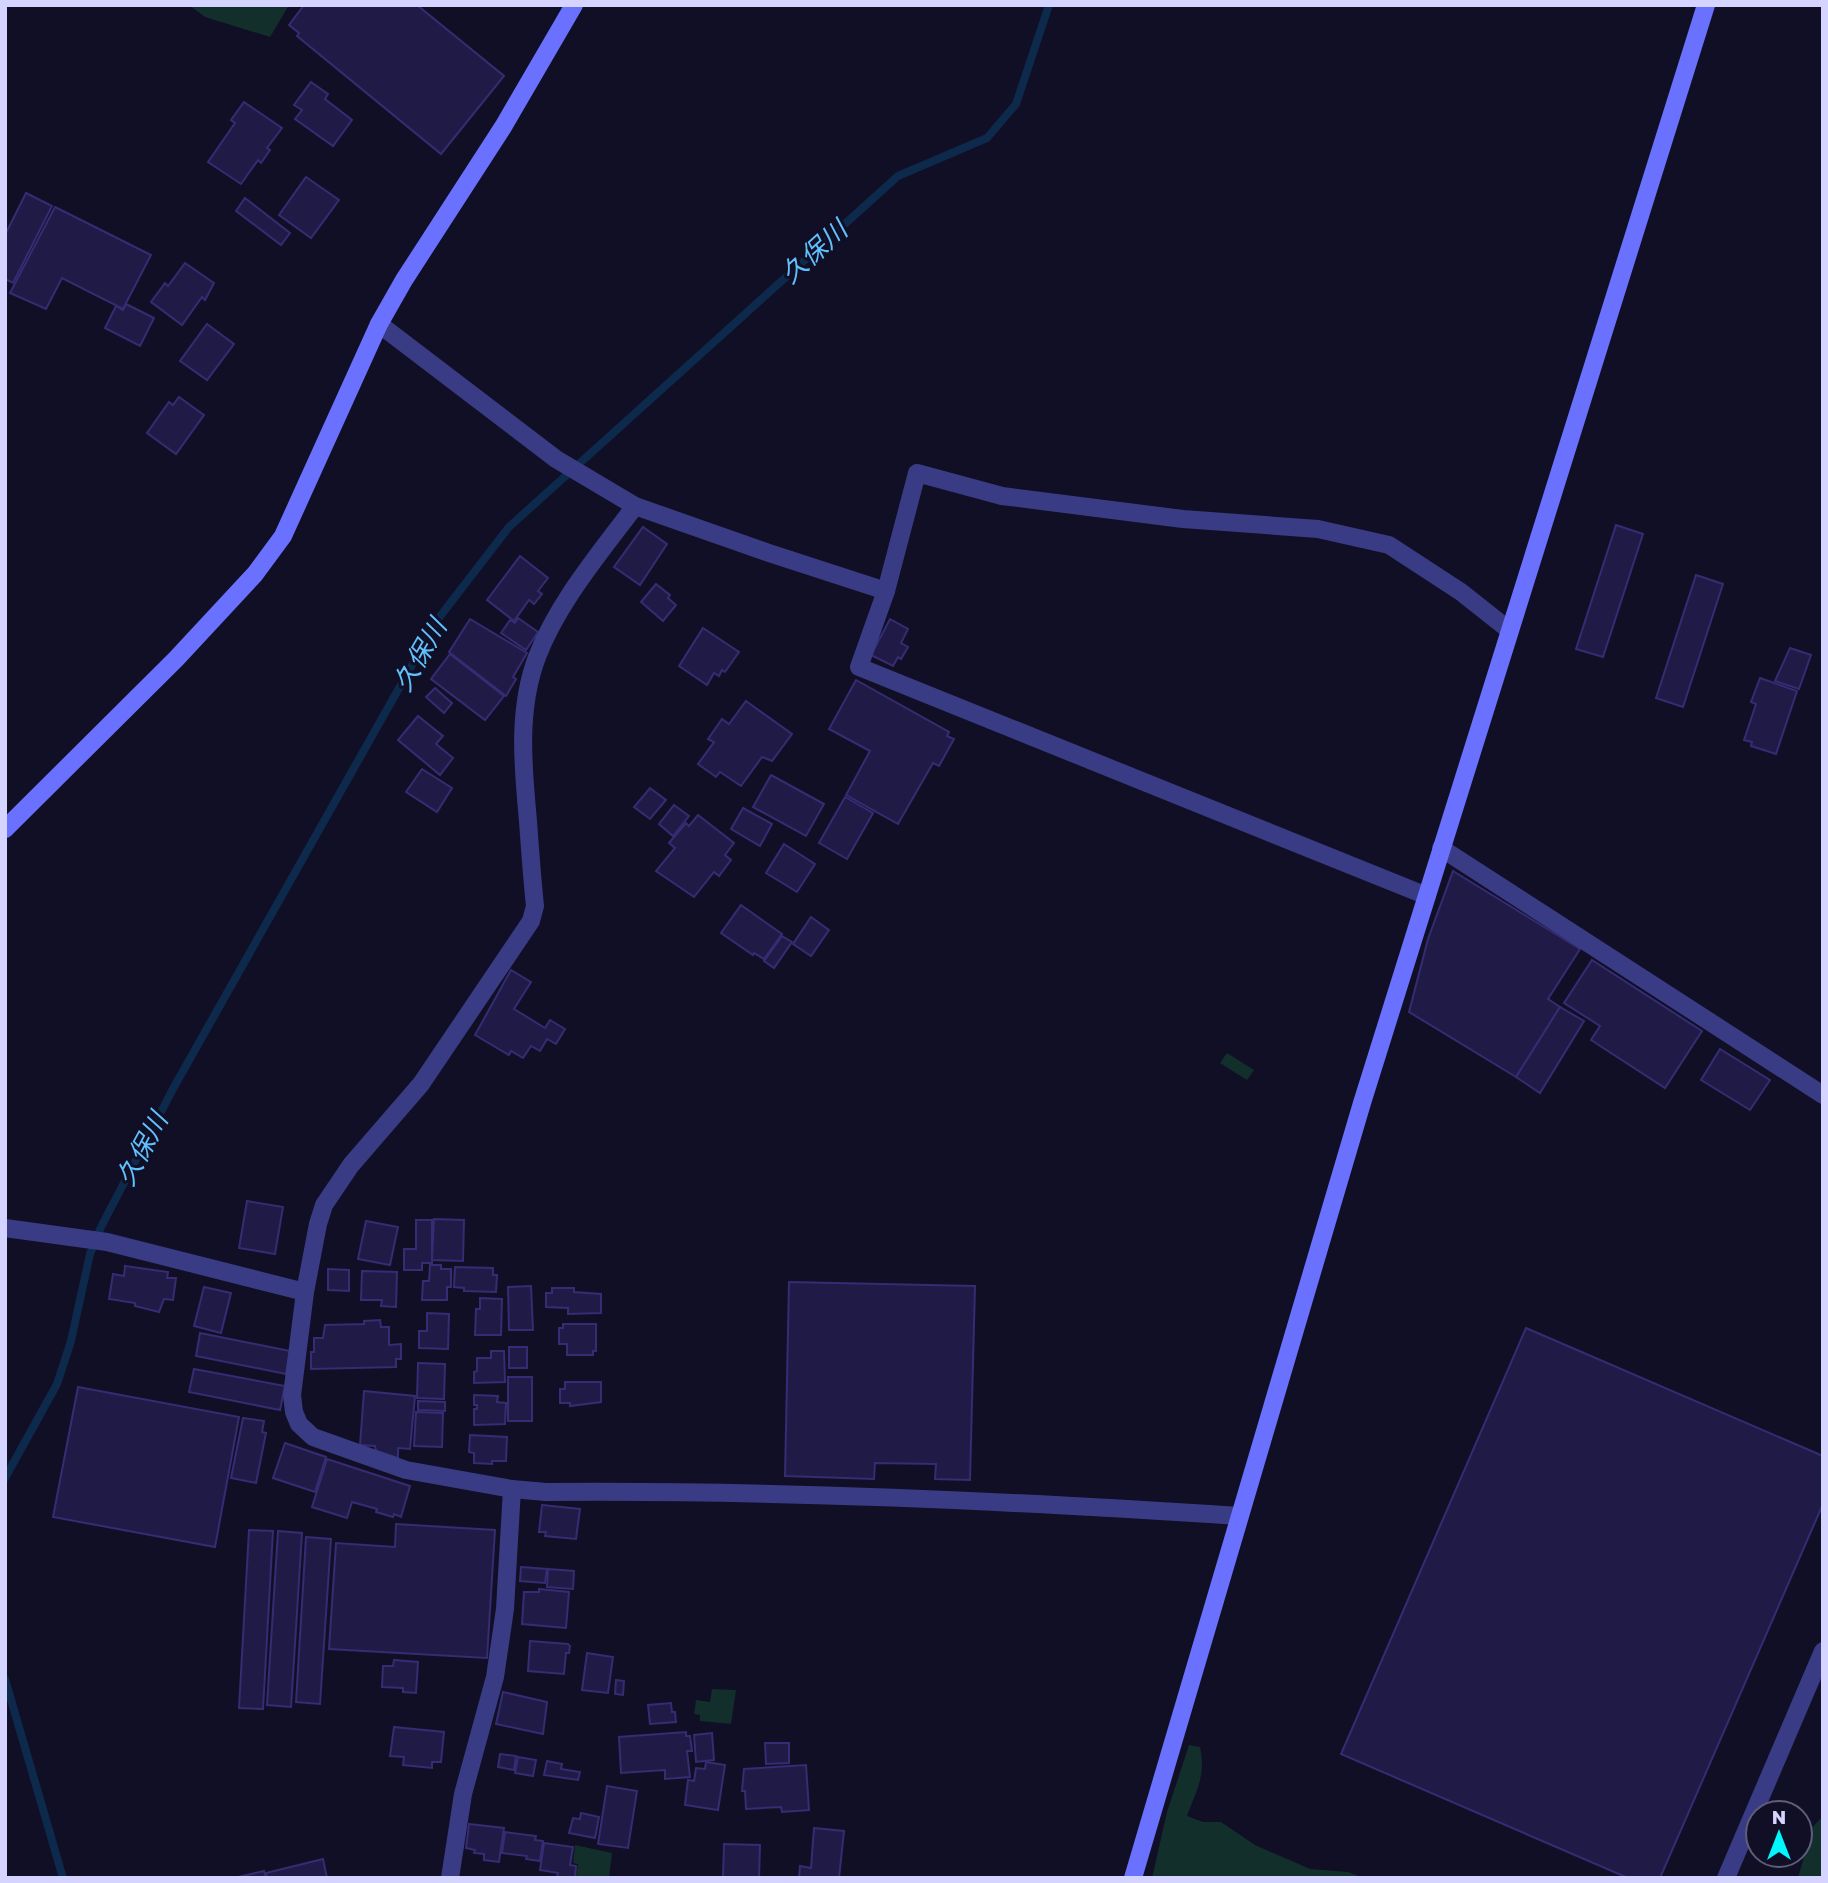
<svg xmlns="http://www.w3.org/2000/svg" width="1828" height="1883" viewBox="0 0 1828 1883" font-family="'Golos Text','Noto Sans JP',sans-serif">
<rect width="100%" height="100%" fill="#110f25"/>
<g fill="#122f2c">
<path d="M189,5H289L270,37L205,17Z"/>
<path d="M1227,1053L1254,1070L1247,1080L1220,1063Z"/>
<path d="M712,1689L736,1690L731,1724L700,1721V1715L694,1714L696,1700L710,1702Z"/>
<path d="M1189,1745L1200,1747C1206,1776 1197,1789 1187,1816L1203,1822H1221L1255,1845L1310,1869L1348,1872L1364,1878H1152L1167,1812Z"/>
<path d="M1823,1816V1878H1798L1812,1828Z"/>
<path d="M575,1845L612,1853L609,1878H576L578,1864L573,1863Z"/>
</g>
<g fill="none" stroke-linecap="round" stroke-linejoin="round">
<g stroke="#0d294b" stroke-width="8">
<path d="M5,1478L57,1384L71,1341L90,1254L101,1227L174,1087L438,619L509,527L898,176L987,138L1016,104L1049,5"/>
<path d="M5,1679L63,1878"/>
</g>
</g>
<g fill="#201b46" stroke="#352c73" stroke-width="2">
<path d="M304,5H417L504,76L441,154L297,36L299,33L289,25Z"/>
<path d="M311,82L328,94L325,99L352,120L333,146L295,119L302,110L294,105Z"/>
<path d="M244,102L282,128L267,148L270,150L261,163L258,160L241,184L208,162L235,123L231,120Z"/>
<path d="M306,177L339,200L311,238L279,215Z"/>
<path d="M26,193L52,206L13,283L5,279V235Z"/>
<path d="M245,198L290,233L281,245L236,211Z"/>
<path d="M55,207L151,255L123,309L62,278L46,309L10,293Z"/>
<path d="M185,263L214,283L205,300L202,297L182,325L151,302L165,283L168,286Z"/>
<path d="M126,304L154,318L140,346L105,328L116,306L123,310Z"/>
<path d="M207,324L234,344L207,380L180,361Z"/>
<path d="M179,397L204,415L176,454L147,433L169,402L173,405Z"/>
<path d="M1616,525L1643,534L1603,657L1576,649Z"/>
<path d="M643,527L667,544L640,585L614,567Z"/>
<path d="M520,556L548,578L538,591L542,594L534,604L529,600L514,621L487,600Z"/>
<path d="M1696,575L1723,584L1683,707L1656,698Z"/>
<path d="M656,584L670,595L668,598L676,605L663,621L641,602Z"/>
<path d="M518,618L538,632L526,650L501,633L510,620L515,623Z"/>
<path d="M470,619L527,653L513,677L516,679L506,696L449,652Z"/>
<path d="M890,619L908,629L901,643L908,647L901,659L898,657L893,666L871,655Z"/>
<path d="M703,628L739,652L725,672L722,670L719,676L714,673L707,685L679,666Z"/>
<path d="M1790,648L1811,655L1799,689L1775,681Z"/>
<path d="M450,654L504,696L485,720L431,679Z"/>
<path d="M1760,678L1797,691L1776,754L1751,746L1752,742L1744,740L1756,704L1751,702Z"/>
<path d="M856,680L949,732L947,736L954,739L939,766L933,763L898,824L846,795L870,751L829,729Z"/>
<path d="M435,688L452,703L444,713L426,697Z"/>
<path d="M746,701L792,734L772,761L762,757L741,786L720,772L716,777L698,764L714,742L708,739L722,719L729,724Z"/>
<path d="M418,716L443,736L436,744L453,758L440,775L398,740Z"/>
<path d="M422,769L452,788L437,812L406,792Z"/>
<path d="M771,775L824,804L806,836L753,807Z"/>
<path d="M650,788L666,800L650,819L634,807Z"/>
<path d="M845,797L873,813L847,859L819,843Z"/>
<path d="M674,805L689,816L673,836L659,824Z"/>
<path d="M743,808L772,824L760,846L731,829Z"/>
<path d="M698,815L734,843L725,855L731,860L719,876L714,872L694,897L656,871L675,848L669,843L686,823L689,826Z"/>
<path d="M784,844L815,864L797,892L766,873Z"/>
<path d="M1453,871L1580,949L1548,999L1560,1007L1516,1077L1409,1012L1428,939Z"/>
<path d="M741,905L782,934L764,959L754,953L753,955L721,933Z"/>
<path d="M811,917L829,930L811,956L793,944Z"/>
<path d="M782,936L792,942L774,968L764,961Z"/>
<path d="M1592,960L1702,1031L1665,1088L1591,1040L1600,1026L1564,1003Z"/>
<path d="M511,970L531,982L514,1009L545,1028L550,1020L565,1029L556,1044L547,1039L540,1051L531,1046L523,1058L511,1051L509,1055L475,1035Z"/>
<path d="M1560,1007L1584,1021L1540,1093L1516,1077Z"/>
<path d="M1720,1049L1770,1080L1750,1110L1701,1080Z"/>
<path d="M247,1201L283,1207L275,1254L239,1248Z"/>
<path d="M434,1219L464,1220L463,1261L432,1260Z"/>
<path d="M416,1220H432V1263H422V1270H404V1249H416Z"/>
<path d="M366,1221L398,1227L390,1265L358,1259Z"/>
<path d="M430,1265H441V1269H451V1287H447V1300H422L423,1281H429Z"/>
<path d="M125,1266L168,1272L167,1278H176L173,1300L164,1299L159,1312L135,1306V1303L109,1299L113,1274L124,1276Z"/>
<path d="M455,1267L493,1268V1275H497L496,1292L464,1291V1288L454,1287Z"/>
<path d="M328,1269L349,1270V1291L328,1290Z"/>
<path d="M362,1271L397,1272L396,1307L381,1306L382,1300H361Z"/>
<path d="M789,1282L975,1286L970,1480L935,1479L936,1464L875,1463L874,1479L785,1476Z"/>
<path d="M531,1286L533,1330H509L508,1287Z"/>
<path d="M204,1287L231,1293L221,1333L194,1326Z"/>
<path d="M552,1288H574V1292L601,1294V1313L568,1314V1308L546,1307V1293H552Z"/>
<path d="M480,1298L502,1299L501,1335H475L476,1309H480Z"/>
<path d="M427,1313L449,1314L448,1349L419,1348V1331H427Z"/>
<path d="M380,1320L381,1327H389V1345L401,1344V1359H396V1367L311,1369V1352H314V1338H323L325,1325L364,1324V1321Z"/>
<path d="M563,1324H596V1351H593V1355H567V1344H559V1328H563Z"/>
<path d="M1526,1328L1823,1456V1504L1660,1878H1628L1341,1754Z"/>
<path d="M200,1333L290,1351L286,1374L196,1356Z"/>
<rect x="509" y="1347" width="18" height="21"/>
<path d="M491,1351H504L505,1382L474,1383V1372L477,1371V1358H491Z"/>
<path d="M418,1363L445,1364L444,1399L417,1398Z"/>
<path d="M194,1369L285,1386L280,1410L189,1392Z"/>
<rect x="508" y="1377" width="24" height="44"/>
<path d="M565,1382H601V1402L570,1406V1403H560V1389H565Z"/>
<path d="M78,1387L239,1417L215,1547L53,1517Z"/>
<path d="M364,1391L415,1396L410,1449L398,1448V1458L376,1451L375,1446L360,1445Z"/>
<path d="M474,1395L498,1396L497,1402L506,1403L505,1424L474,1425V1409H477V1405H474Z"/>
<path d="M418,1401L445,1402V1411L418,1410Z"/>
<path d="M416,1412L443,1413L442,1447L414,1446Z"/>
<path d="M243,1418L264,1421L262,1432L266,1433L256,1483L231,1478Z"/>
<path d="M470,1435L507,1437L506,1461H492V1464L474,1463V1453L469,1452Z"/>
<path d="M285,1443L326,1457L315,1492L273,1478Z"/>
<path d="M327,1459L410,1486L401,1517L394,1514L393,1517L376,1512L377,1509L352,1502L347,1518L312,1507Z"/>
<path d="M542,1505L580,1509L576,1539L545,1536L546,1532H539Z"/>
<path d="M396,1524L495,1530L487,1658L329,1649L336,1543L395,1547Z"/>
<path d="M249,1530L273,1531L263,1709L239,1708Z"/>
<path d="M278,1531L302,1533L291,1707L267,1705Z"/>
<path d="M306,1537L331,1539L320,1704L296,1702Z"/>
<path d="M521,1567L547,1569L545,1583L520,1581Z"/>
<path d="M548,1569L574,1571L573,1589L547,1587Z"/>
<path d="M539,1589L569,1592L566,1628L522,1624L524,1592H539Z"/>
<path d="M530,1641L568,1644L570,1646L569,1653H566L564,1674L528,1671Z"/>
<path d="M587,1653L613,1657L608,1693L582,1690Z"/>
<path d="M394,1660L418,1662L416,1693L403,1692V1688L382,1687L383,1666H393Z"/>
<path d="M616,1680L624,1681L623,1695L615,1694Z"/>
<path d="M503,1692L547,1702L543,1734L496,1724Z"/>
<path d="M671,1703L672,1712H675L676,1722L650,1724L648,1705Z"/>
<path d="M394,1727L444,1732L441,1762H432V1768L403,1765L404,1757L390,1756Z"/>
<path d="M686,1732V1736H690L692,1751H687L690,1777L665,1779V1770L621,1773L619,1737Z"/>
<path d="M712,1733L714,1760L696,1762L694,1735Z"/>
<path d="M765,1743H789V1763L766,1764Z"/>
<path d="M500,1754L516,1756L514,1770L498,1767Z"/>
<path d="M518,1757L536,1760L533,1776L515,1773Z"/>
<path d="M547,1761L562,1764L561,1769L580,1772L578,1780L544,1775Z"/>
<path d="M706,1762L725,1765L718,1810L685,1805L688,1780L694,1781L696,1768L705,1769Z"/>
<path d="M806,1765L809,1810L782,1812L781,1807L746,1809L745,1791H742L744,1769Z"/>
<path d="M607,1786L637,1791L628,1848L598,1844Z"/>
<path d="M581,1813L599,1817L595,1838L569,1833L573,1818L580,1819Z"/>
<path d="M469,1824L504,1828L499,1862L484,1860V1854L474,1853L475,1850L466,1848Z"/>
<path d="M814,1828L844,1831L839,1878H799L800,1866L811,1868Z"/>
<path d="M505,1832L536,1836L535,1840L543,1841L540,1861L526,1859L527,1856L502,1853Z"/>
<path d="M544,1843L573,1847L570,1865L576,1866L575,1878H557L558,1873L540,1870Z"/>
<path d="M724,1844L760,1845L759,1878H723Z"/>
<path d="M323,1859L327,1878H267L266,1873Z"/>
<path d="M264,1871L266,1878H234Z"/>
</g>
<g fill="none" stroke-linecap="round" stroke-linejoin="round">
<g stroke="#393c85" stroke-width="18">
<path d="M379,324L556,459L635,506L769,553L886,591"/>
<path d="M635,506C600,553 558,602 537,657C517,710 523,767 528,821C530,849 532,878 535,906L531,921L421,1084L351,1165L324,1205L318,1224L305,1292L292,1395L294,1412L299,1424L313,1437L406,1470L512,1489L546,1492C777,1490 1008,1501 1239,1516"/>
<path d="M1441,848L1823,1095"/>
<path d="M1427,896L859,667L886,591L917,473L1002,496L1183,519L1318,529L1389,545L1461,592L1509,630"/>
<path d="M5,1228L107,1242L305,1292"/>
<path d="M450,1878L463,1794L495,1677L505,1609L512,1489"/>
<path d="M1726,1878L1823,1651"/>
</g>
<g stroke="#6a71ff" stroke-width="18">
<path d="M5,829L176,659L255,574L283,536L379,324L404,280L503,127L574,5"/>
<path d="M1133,1878L1362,1103L1706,5"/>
</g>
</g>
<g text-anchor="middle" stroke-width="6" stroke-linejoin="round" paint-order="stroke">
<g font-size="26" font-style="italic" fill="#61c1ff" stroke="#110f25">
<text transform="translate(814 252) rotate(-42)" y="9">久保川</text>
<text transform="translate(420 655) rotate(-60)" y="9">久保川</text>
<text transform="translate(142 1149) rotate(-62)" y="9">久保川</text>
</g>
</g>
<rect width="1828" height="1883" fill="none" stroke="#d5d3ff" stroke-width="14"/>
<g transform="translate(1779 1834)"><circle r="33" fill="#110f25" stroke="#5f5d7c" stroke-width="2"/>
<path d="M0-5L12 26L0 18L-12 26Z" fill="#00f7fe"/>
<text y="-10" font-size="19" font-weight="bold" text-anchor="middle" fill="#d5d3ff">N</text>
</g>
</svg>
